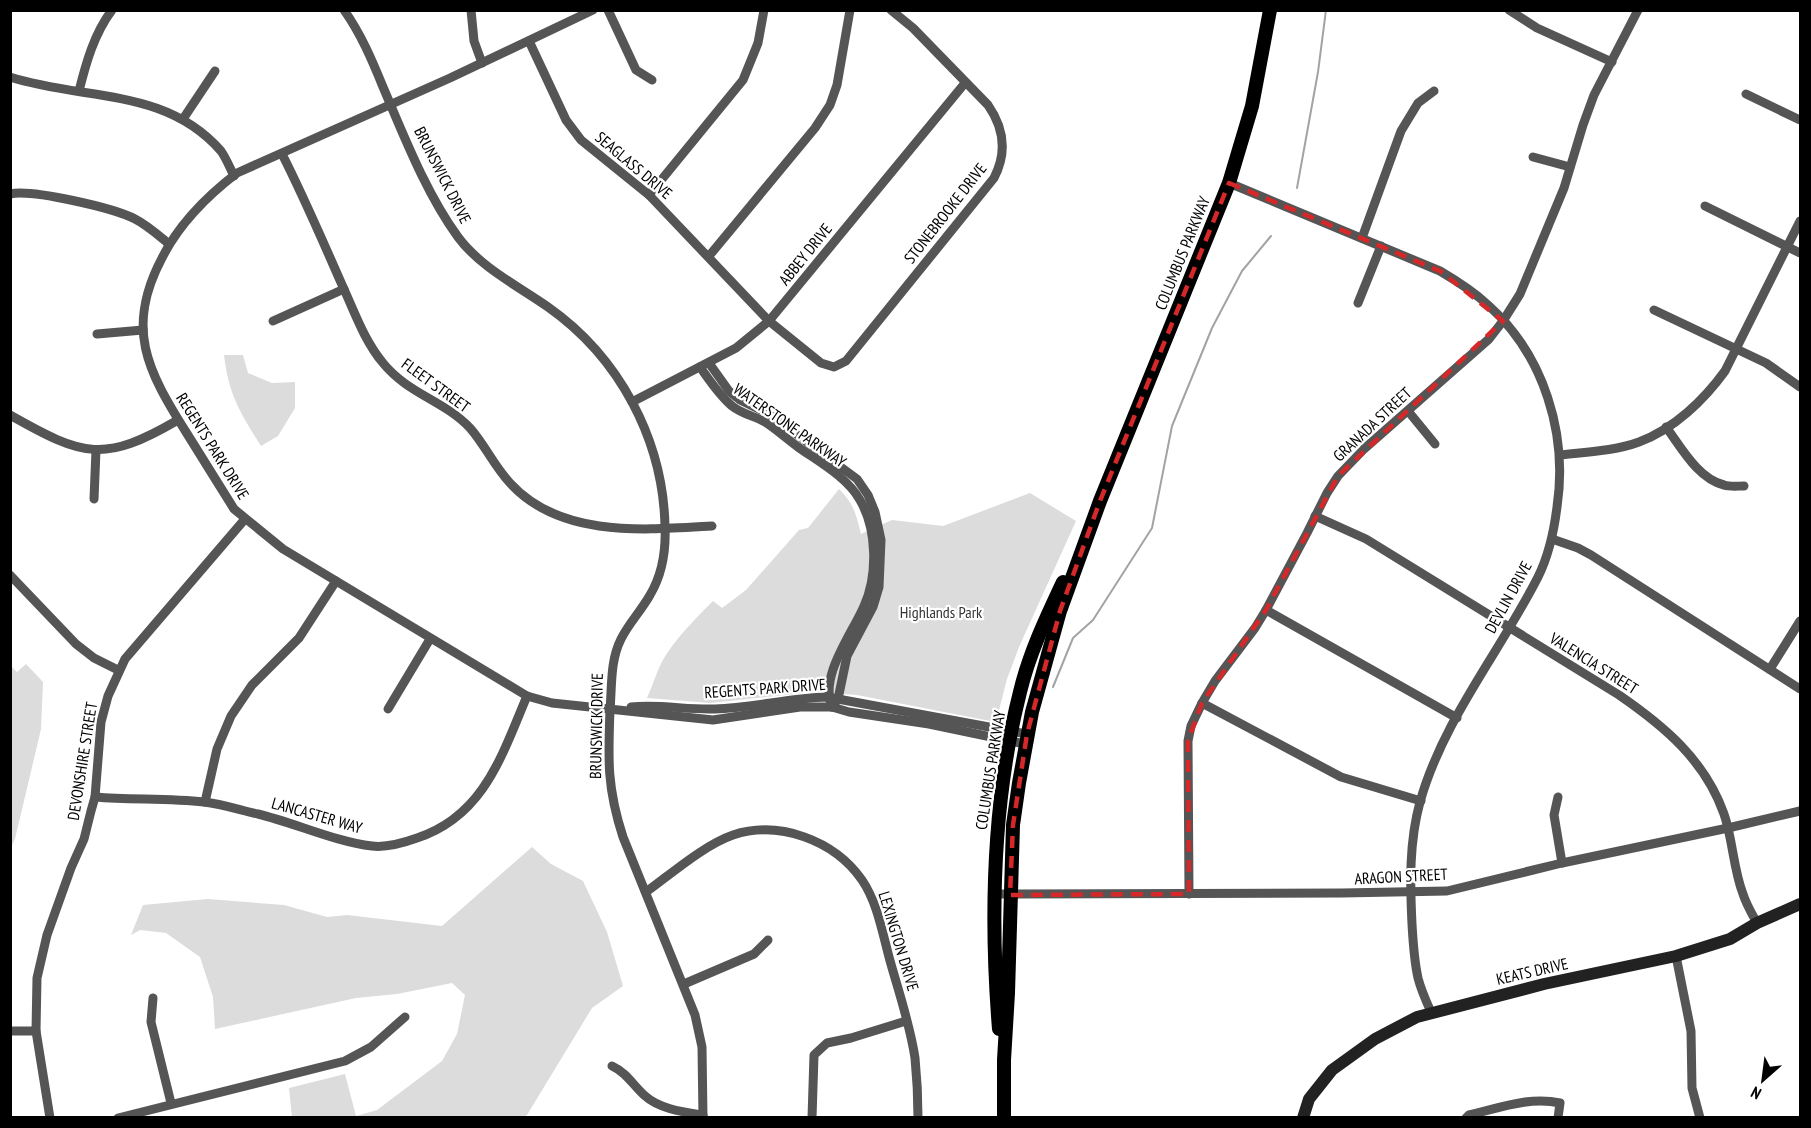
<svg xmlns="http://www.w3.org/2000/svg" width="1811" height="1128" viewBox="0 0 1811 1128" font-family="'PT Sans Narrow',sans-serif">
<rect width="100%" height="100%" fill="#fff"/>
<g fill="#dcdcdc">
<path d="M224,355H243L248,373L272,383L295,382V408L278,436L261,446C240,412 229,396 224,355Z"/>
<path d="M839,489C854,504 856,514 861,534L892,520L943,526L1030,493L1076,521L1019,647L1007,679L997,718L990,721L857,695L815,692L710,703L647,698C653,685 657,670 664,658C677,637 695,619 713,601L722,608L746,590L799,530L808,528Z"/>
<path d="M26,664L43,682L41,729L15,839L11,847V666L17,672Z"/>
<path d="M532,847L551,864L583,881L607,932L623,986L592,1008L527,1115L523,1117H292L289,1088L345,1074L356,1116L377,1110L442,1061L457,1034L465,995L452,983L397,994L356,998L215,1029L213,997L200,957L166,933L140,930L131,935L143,905L208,899L284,905L327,917L347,915L442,926Z"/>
</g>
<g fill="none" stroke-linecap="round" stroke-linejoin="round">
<g stroke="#a3a3a3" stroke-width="2">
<path d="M1297,188L1318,72L1326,10"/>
<path d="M1053,687L1073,638L1093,620L1152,528L1172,426L1212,328L1242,271L1271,236"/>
</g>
<g stroke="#555" stroke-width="9">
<path d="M344,10C361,34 372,60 383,87C404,136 426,193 458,237C480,267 518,286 548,307C619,357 663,439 665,526C666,549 662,575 650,595C641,611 629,623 621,639C610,661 612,686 610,710C608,760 607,788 623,837L695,1015L702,1047L703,1118"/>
<path d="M471,10L474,41L482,63"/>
<path d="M593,10L450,78L237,173C207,196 179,224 162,258C125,328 147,370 186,432C202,458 218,483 234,509L283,549L527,696L552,703L713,720L800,707H832L849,712L929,724L1025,744"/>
<path d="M608,10L636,70L652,80"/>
<path d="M1509,10L1537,28L1612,62"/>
<path d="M529,41L566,120L581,140L649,195L769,321L821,363L834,367L846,361L994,178C1007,153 1004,128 988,105L913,28L891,10"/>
<path d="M10,77C85,101 165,87 221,151C226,158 230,168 234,176"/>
<path d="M79,91C86,63 94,34 112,10"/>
<path d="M1746,94L1800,120"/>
<path d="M183,119L215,71"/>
<path d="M282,154C304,197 323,242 343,287C355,313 364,340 383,363C408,394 445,401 470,428C485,445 494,466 510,483C560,538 644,530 712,526"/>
<path d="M1533,157L1570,167"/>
<path d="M1229,183L1440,271C1457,281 1474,292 1488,305C1544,355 1568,434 1557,507C1554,531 1549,555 1538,577C1500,652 1443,720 1420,802C1409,842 1410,883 1412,924C1413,942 1414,960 1418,978C1421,990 1426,1001 1431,1012"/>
<path d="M10,194C32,189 114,208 135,219C147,225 158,235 169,244"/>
<path d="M649,195L743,80L758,43L764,10"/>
<path d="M1705,206L1800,253"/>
<path d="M1362,238L1401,131L1418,103L1434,91"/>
<path d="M709,256L815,128L830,105L837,85L850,10"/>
<path d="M1358,303L1381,246"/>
<path d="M1654,310L1766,363L1800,387"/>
<path d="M273,321L344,289"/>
<path d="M97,334L143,330"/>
<path d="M709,363L729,391L740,400L769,414L857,479L868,495L875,512L881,540L879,587L873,607L847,656L838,699L832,707"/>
<path d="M700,367C710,381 719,395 732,406C742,414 754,416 765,422C776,429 787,439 798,447C819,462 847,477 860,500C877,529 878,575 864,606C852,634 819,676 832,707"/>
<path d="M632,402L736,348L769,321L965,83"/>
<path d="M1408,411L1435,444"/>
<path d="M10,415C84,457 104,463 178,420"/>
<path d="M1666,427C1681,447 1698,479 1724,485C1730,487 1737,486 1744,486"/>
<path d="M1560,455C1586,452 1615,451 1639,442C1674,429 1704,400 1725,371L1800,221"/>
<path d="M94,499L96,450"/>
<path d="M1315,516L1366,539L1619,695C1664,726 1705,760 1724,814C1733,840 1733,868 1743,894C1746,904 1752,914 1757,923"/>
<path d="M1552,539L1578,548L1591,555L1800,689"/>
<path d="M10,575L76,644L94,658L118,670"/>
<path d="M1266,610L1457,718"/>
<path d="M1770,669L1800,621"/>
<path d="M1202,703L1341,777L1421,801"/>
<path d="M631,707C659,704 687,710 715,709C753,708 789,698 827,697L1027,734"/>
<path d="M388,709L430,639"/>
<path d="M95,797C131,800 168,798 204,802C222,804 240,810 258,814C295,823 336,842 372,846C387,848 403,843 417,838C484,816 502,755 527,696"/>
<path d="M1558,797L1554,815L1562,863"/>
<path d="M205,802L217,749L231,716L252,685L299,638L336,581"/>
<path d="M646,892C671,874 704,845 733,835C779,820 834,840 862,880C877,902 882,931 889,957C898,990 910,1024 915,1058C917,1078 918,1098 918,1118"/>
<path d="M995,894L1342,893L1447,891L1562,863L1728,828L1800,811"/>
<path d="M1189,894L1188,741L1191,726L1202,703L1215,681L1255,628L1266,610L1307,533L1327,493L1338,476L1364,449L1489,339L1503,321L1520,294L1564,188L1583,125L1594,95L1638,10"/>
<path d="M1676,956L1691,1031L1692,1088L1700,1118"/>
<path d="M684,984L754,954L768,940"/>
<path d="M153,998L151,1022L171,1103"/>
<path d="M10,1031H36"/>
<path d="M612,1066C627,1073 632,1084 644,1095C659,1109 683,1112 703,1115"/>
<path d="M50,1118L36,1031L37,978L47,935L71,868L84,839L91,811L95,797L101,722L108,696L125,659L245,519"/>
<path d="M118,1118L345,1061L371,1047L405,1017"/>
<path d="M812,1118L814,1055L827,1043L851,1038L906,1021"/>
<path d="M1466,1118L1469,1115C1499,1108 1530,1096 1560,1103L1558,1118"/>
</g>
<path stroke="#222" stroke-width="12" d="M1303,1118L1309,1099L1332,1070L1375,1039L1417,1017L1544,984L1676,956L1730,939L1757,923L1800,904"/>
<g stroke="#000" stroke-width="14">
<path d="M999,1029C990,917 992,802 1020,692C1029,654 1046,618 1063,582"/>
<path d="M1004,1118V1060L1008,993L1013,825L1019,783L1032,712L1060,611L1100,501L1229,183L1252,106L1270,10"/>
</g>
</g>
<path fill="none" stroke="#d62828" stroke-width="4.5" stroke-dasharray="12 8" stroke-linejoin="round" d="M1229,183L1440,271L1503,321L1338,476L1266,610L1202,703L1188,741L1189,894L1010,895L1013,825L1027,734L1060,611L1100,501Z"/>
<g text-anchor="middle" stroke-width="4.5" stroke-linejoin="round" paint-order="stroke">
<g font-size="16" fill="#000" stroke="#fff">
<text transform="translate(634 165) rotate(40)" y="6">SEAGLASS DRIVE</text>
<text transform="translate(443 175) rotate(63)" y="6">BRUNSWICK DRIVE</text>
<text transform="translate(945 213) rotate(-52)" y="6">STONEBROOKE DRIVE</text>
<text transform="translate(1182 253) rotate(-68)" y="6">COLUMBUS PARKWAY</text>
<text transform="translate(805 254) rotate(-51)" y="6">ABBEY DRIVE</text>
<text transform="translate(436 385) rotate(36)" y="6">FLEET STREET</text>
<text transform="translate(1372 424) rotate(-43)" y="6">GRANADA STREET</text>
<text transform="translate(790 425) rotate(35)" y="6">WATERSTONE PARKWAY</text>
<text transform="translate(213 446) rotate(58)" y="6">REGENTS PARK DRIVE</text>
<text transform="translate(1508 597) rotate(-61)" y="6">DEVLIN DRIVE</text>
<text transform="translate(1594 663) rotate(32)" y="6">VALENCIA STREET</text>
<text transform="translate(765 688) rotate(-4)" y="6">REGENTS PARK DRIVE</text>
<text transform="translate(596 726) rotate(-89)" y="6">BRUNSWICK DRIVE</text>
<text transform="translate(82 761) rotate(-81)" y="6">DEVONSHIRE STREET</text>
<text transform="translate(990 770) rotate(-81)" y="6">COLUMBUS PARKWAY</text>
<text transform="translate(317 815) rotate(16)" y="6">LANCASTER WAY</text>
<text transform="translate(1401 876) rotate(-3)" y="6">ARAGON STREET</text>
<text transform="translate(899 941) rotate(73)" y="6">LEXINGTON DRIVE</text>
<text transform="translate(1532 971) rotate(-13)" y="6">KEATS DRIVE</text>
</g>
<g font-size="16" fill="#333" stroke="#fff">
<text x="941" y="618">Highlands Park</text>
</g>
</g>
<rect width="1811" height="1128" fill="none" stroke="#000000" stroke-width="24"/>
<g transform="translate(1763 1080) rotate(208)" stroke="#ffffff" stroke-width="4.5" paint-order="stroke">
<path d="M0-4.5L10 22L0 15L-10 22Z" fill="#000000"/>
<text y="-9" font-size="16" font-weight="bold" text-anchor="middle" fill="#000000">N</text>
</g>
</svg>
